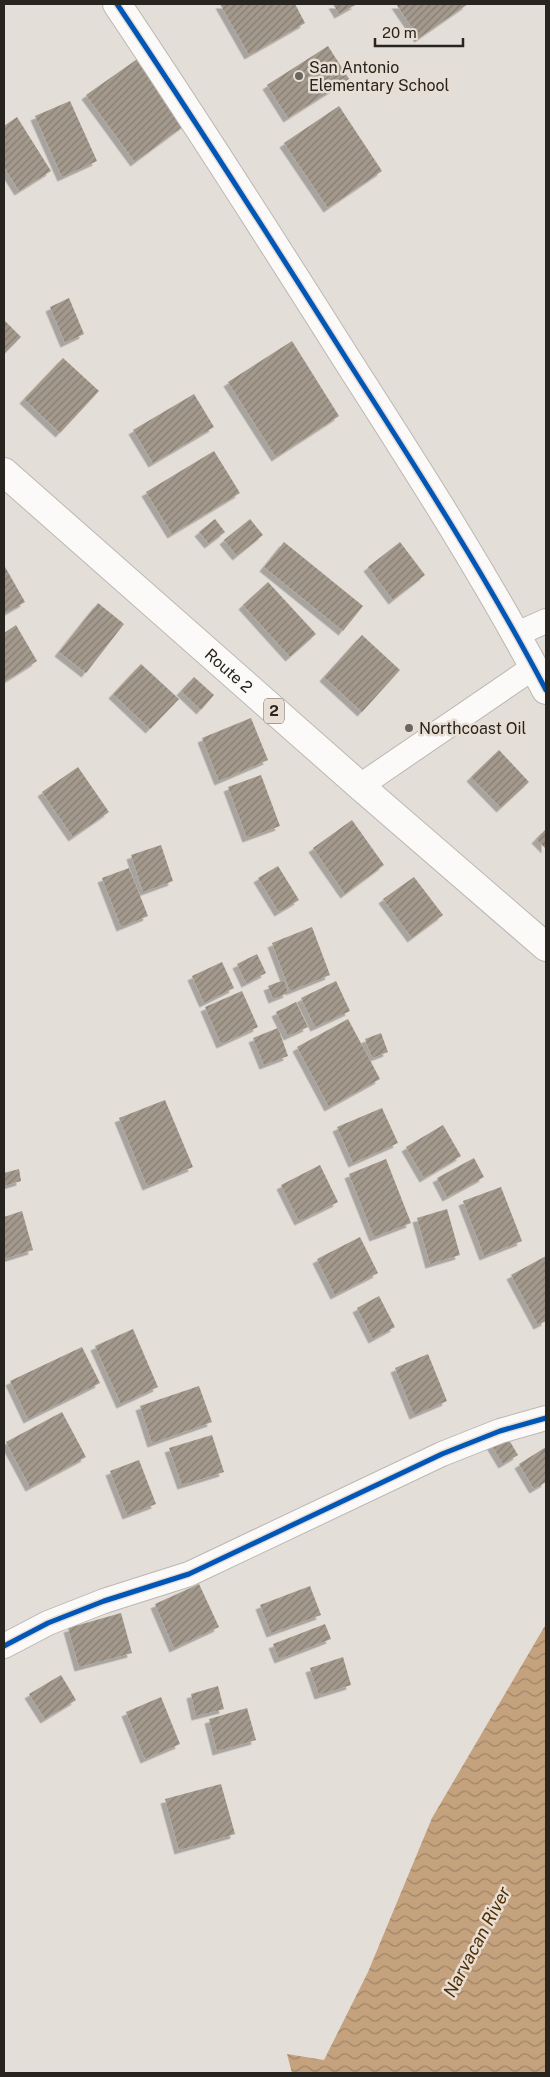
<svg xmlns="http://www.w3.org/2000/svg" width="550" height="2077" viewBox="0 0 550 2077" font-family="'Public Sans',sans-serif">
<defs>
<pattern id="water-waves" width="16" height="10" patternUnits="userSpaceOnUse" patternTransform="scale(1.25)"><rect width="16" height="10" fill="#c5a27e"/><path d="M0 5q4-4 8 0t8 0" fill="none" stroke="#a08467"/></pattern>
<pattern id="building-hatch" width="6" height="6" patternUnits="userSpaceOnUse" patternTransform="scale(1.25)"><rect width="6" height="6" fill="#a4998d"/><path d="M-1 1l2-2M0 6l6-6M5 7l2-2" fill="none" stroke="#867d73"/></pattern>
<filter id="shadow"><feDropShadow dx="-4.5" dy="4.5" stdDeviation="0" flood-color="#0004"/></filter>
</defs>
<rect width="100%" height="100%" fill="#e4ded8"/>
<path fill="url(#water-waves)" d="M546,1624V2073H292L287,2054L324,2060L368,1972L432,1818Z"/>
<g fill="url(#building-hatch)" filter="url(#shadow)">
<path d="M220,4H295L305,23L249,55Z"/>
<path d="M333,4H357L339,14Z"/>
<path d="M396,4H468L419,38Z"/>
<path d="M328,46L349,79L288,118L267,85Z"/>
<path d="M143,55L190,121L135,162L86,95Z"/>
<path d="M70,101L97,161L62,177L35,116Z"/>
<path d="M339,106L382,171L328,208L284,143Z"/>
<path d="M17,117L51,171L19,191L4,167V126Z"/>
<path d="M69,298L84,334L65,343L50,307Z"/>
<path d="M4,320L21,337L4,354Z"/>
<path d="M292,341L339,416L276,457L228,382Z"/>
<path d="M63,358L99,391L60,433L24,399Z"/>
<path d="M194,394L214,427L153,463L133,430Z"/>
<path d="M214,451L240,493L172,534L146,492Z"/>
<path d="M215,519L225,532L209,544L199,532Z"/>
<path d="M250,519L263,535L237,556L224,540Z"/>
<path d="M284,542L363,606L343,631L264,567Z"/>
<path d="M400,542L425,575L393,600L368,567Z"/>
<path d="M4,565L25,602L4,614Z"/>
<path d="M268,582L316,634L290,657L243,605Z"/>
<path d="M98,603L124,624L86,673L59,652Z"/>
<path d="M16,625L37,661L4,682V633Z"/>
<path d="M362,635L400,670L362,712L324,677Z"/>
<path d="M141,664L179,699L150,729L113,694Z"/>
<path d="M194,677L214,695L201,710L181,691Z"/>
<path d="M251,718L268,760L219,781L202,738Z"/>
<path d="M499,750L529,782L501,808L471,777Z"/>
<path d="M78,767L109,812L73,837L42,792Z"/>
<path d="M261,775L280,826L247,838L228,787Z"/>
<path d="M352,820L384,865L345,894L313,848Z"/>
<path d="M546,829V849L536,839Z"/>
<path d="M161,845L173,881L143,892L131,855Z"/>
<path d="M278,866L299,900L279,912L258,878Z"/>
<path d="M129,868L148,916L121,927L102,878Z"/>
<path d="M414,877L443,915L412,938L383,899Z"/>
<path d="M312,927L330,975L290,991L272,943Z"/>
<path d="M257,954L266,973L246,983L237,964Z"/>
<path d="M222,962L234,988L204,1003L192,976Z"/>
<path d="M284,980L288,993L273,999L268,986Z"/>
<path d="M336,981L350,1011L315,1027L301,998Z"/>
<path d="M242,991L258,1027L221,1044L205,1007Z"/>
<path d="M296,1002L308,1027L288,1036L276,1012Z"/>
<path d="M348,1019L380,1079L329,1107L297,1047Z"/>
<path d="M278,1028L288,1056L264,1065L253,1038Z"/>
<path d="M381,1033L388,1052L372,1058L365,1039Z"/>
<path d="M165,1100L193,1167L147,1186L119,1118Z"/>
<path d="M382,1108L398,1143L353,1163L337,1127Z"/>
<path d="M443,1125L461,1156L424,1178L406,1147Z"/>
<path d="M474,1158L484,1177L447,1197L437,1178Z"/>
<path d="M386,1159L411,1223L374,1237L349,1174Z"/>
<path d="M320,1165L338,1202L299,1221L281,1185Z"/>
<path d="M19,1169L21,1181L4,1186V1173Z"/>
<path d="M501,1187L522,1241L484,1256L463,1201Z"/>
<path d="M447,1209L460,1255L430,1264L417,1218Z"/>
<path d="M22,1211L33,1250L4,1259V1217Z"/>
<path d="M360,1237L378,1273L335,1295L317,1259Z"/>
<path d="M546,1256V1321L538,1325L511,1275Z"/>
<path d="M379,1296L395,1327L373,1339L357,1308Z"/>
<path d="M133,1329L158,1387L121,1404L95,1346Z"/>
<path d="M82,1347L100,1383L28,1419L10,1381Z"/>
<path d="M428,1354L447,1401L414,1415L395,1368Z"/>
<path d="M199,1386L212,1422L152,1443L140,1406Z"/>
<path d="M62,1412L86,1457L30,1487L6,1442Z"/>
<path d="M212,1435L224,1472L182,1485L169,1448Z"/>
<path d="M506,1435L518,1455L503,1464L491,1444Z"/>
<path d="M546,1447V1482L534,1489L519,1464Z"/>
<path d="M139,1460L156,1504L127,1515L110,1471Z"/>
<path d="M199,1584L219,1627L174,1648L155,1604Z"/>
<path d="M310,1586L321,1615L271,1633L260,1605Z"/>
<path d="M121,1613L132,1653L79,1667L68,1628Z"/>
<path d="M325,1624L331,1639L279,1659L273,1644Z"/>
<path d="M343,1657L351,1685L319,1695L310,1668Z"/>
<path d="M61,1675L76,1700L45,1719L29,1694Z"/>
<path d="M218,1686L224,1709L196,1716L191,1694Z"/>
<path d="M161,1697L180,1744L145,1759L126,1712Z"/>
<path d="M247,1708L256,1740L217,1751L209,1719Z"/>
<path d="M221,1784L235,1834L179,1850L165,1799Z"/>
</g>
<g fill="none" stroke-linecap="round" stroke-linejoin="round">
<defs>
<g id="street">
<path d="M517,634L546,621"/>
<path d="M360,786L534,667"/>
<path d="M4,1646L48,1623L104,1601L189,1574L442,1454L500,1431L546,1418"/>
</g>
<path id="secondary" d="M117,4C197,123 274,244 351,366C419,472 487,578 546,690"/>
<g id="highway">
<path id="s1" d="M4,472L360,786L546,947"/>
</g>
</defs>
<use href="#street" stroke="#bbb7b2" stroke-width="26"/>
<use href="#secondary" stroke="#bbb7b2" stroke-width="30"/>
<use href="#highway" stroke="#bbb7b2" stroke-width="30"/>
<use href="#street" stroke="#fbfaf9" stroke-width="24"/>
<use href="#secondary" stroke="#fbfaf9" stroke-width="28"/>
<use href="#highway" stroke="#fbfaf9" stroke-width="28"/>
<defs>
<g id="cycleway">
<path d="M117,4C197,123 274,244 351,366C419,472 487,578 546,690"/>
<path d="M4,1646L48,1623L104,1601L189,1574L442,1454L500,1431L546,1418"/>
</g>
</defs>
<use href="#cycleway" stroke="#e9ded3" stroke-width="8"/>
<use href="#cycleway" stroke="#0057b8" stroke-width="5"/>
</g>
<g fill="#6a6560" stroke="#e9ded3" stroke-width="2">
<circle cx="299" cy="76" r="5"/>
<circle cx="409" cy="728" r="5"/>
</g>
<g text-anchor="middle" stroke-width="5" stroke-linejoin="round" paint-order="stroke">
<rect fill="#e9ded3" stroke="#625c56" stroke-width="1" x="264" y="698.5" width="20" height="25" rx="4"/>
<g font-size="15" font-weight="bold" fill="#282420">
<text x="274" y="716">2</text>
</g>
<g font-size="16" fill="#282420" stroke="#e9ded3" text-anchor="start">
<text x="309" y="73">San Antonio<tspan x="309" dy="18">Elementary School</tspan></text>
<text x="419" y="734">Northcoast Oil</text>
</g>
<g font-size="16" fill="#282420" stroke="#e9ded3">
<text dy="6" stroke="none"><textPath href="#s1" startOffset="300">Route 2</textPath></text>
</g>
<g font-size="18" font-style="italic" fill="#4d2d03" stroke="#e9ded3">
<text transform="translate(477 1942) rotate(-62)" y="6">Narvacan River</text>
</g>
</g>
<rect width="550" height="2077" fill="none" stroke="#282420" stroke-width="10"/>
<path d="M375 38v8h88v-8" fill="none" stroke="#282420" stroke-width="2.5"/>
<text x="382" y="38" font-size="15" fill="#282420" stroke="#e9ded3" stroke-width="4" paint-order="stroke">20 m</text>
</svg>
